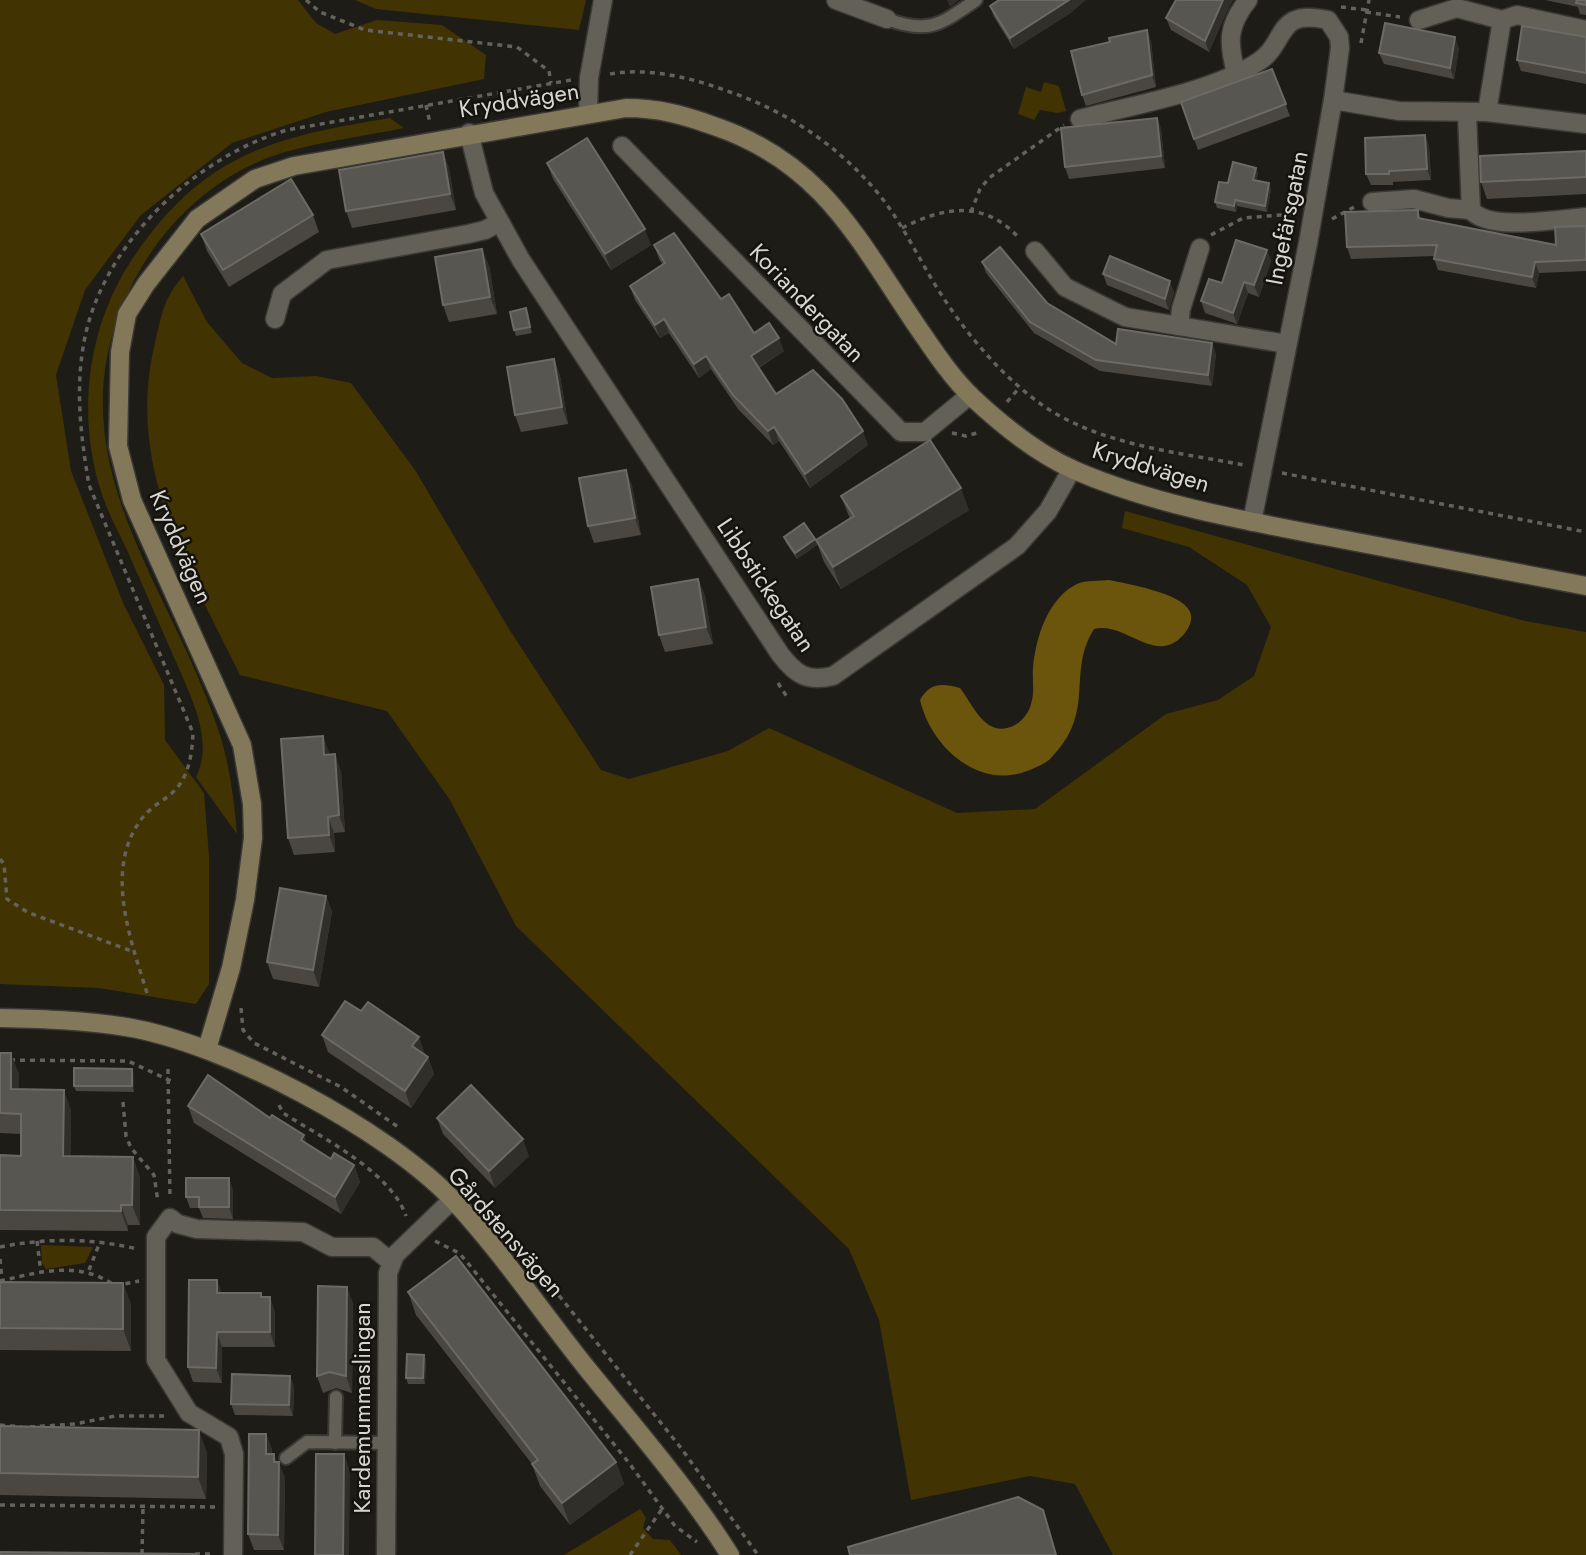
<svg xmlns="http://www.w3.org/2000/svg" width="1586" height="1555" viewBox="0 0 1586 1555" font-family="Jost,sans-serif">
<rect width="100%" height="100%" fill="#1e1c16"/>
<g fill="#423303">
<path d="M0,0H298L316,23L335,34L377,20L442,25L486,55L484,79L326,112L232,143L141,215L85,290L56,375L71,471L124,605L164,685L165,740L204,793L209,856V984L196,1004L99,988L0,984Z"/>
<path d="M355,0H586L579,30L376,9Z"/>
<path d="M1044,82L1059,86L1066,111L1057,113L1040,110L1034,120L1018,114L1026,87L1041,92Z"/>
<path d="M390,118L404,128C365,136 324,141 285,152C217,172 161,225 131,287C48,457 170,580 220,735C230,767 234,800 237,834L196,777C213,743 194,703 180,671C162,631 145,590 127,550C119,533 109,515 103,497C75,417 87,324 135,255C205,153 274,137 390,118Z"/>
<path d="M183,276L207,322L242,363L272,378L316,376L351,383L415,470L509,629L601,770L629,779L728,751L769,728L957,813L1035,809L1166,714L1218,700L1254,676L1271,627L1247,585L1189,547L1122,528L1125,511L1525,621L1586,632V1555H1113L1075,1484L1030,1476L911,1500L879,1320L849,1249L516,926L450,800L387,711L240,675C188,569 125,466 155,343C162,313 163,300 183,276Z"/>
<path d="M41,1245L93,1247L85,1263L46,1269L42,1263Z"/>
<path d="M640,1509L646,1518L643,1528L653,1539L670,1540L681,1555H564Z"/>
</g>
<path fill="#6b540c" d="M1109,580C1128,584 1180,593 1189,610C1193,616 1191,624 1187,630C1159,671 1126,620 1094,629C1066,674 1097,711 1051,758C1045,764 1035,768 1027,771C979,790 931,747 920,700C930,683 941,683 960,688C974,706 986,740 1015,725C1022,721 1029,713 1031,704C1035,692 1032,679 1033,667C1036,637 1048,598 1077,584C1085,580 1100,581 1109,580Z"/>
<g fill="none" stroke-linecap="round" stroke-linejoin="round">
<defs>
<g id="lane">
<path d="M887,19C929,35 941,24 976,0"/>
<path d="M335,1443L336,1397"/>
<path d="M286,1458L307,1442L387,1443"/>
</g>
<g id="street">
<path d="M836,0L887,19"/>
<path d="M1419,20L1457,8L1502,20"/>
<path d="M1236,73C1228,43 1227,26 1248,0"/>
<path d="M1487,112L1502,20L1517,15L1586,30"/>
<path d="M588,114L589,78L603,0"/>
<path d="M1467,114L1471,210C1489,232 1558,219 1586,217"/>
<path d="M1080,119C1133,105 1212,92 1258,62C1288,43 1274,8 1328,20L1339,37L1340,48L1333,100"/>
<path d="M469,133L484,193L521,260L780,654C796,675 807,682 833,676L1017,546L1048,511L1072,469"/>
<path d="M622,146L901,432H925L970,395"/>
<path d="M1372,202L1414,199L1448,208L1471,210"/>
<path d="M1035,251L1065,287L1125,317L1287,344"/>
<path d="M275,319L282,294L327,260L468,234L485,230L498,223"/>
<path d="M1179,326L1181,309L1200,248"/>
<path d="M1252,522L1308,243L1333,100L1399,111L1487,112L1586,124"/>
<path d="M233,1555L234,1454L229,1437L189,1413L156,1360V1237L170,1218L178,1224L197,1229L303,1232L332,1247H373L391,1262"/>
<path d="M386,1555L388,1273L395,1255L452,1200"/>
</g>
<g id="secondary">
<path d="M0,1018C42,1019 84,1020 126,1027C224,1043 386,1129 454,1201C503,1254 544,1315 589,1371C637,1430 689,1490 730,1555"/>
<path d="M207,1049L231,968L245,900L253,838L252,804L242,745L132,500L118,446L120,352L127,314L146,284L197,219L255,179L294,166L626,108C658,108 684,115 714,126C824,163 859,242 921,332C936,354 953,379 973,398C1003,426 1036,453 1074,470C1152,504 1241,520 1325,536C1412,552 1499,569 1586,586"/>
</g>
</defs>
<use href="#lane" stroke="#3a3935" stroke-width="16"/>
<use href="#street" stroke="#3a3935" stroke-width="21"/>
<use href="#secondary" stroke="#3a3935" stroke-width="21"/>
<g stroke="#64625d" stroke-width="3.5" stroke-dasharray="5 5" stroke-linecap="butt">
<path d="M306,0L320,12L365,30L517,47L549,71L551,83"/>
<path d="M1341,7L1367,10"/>
<path d="M1366,12L1400,17"/>
<path d="M1361,43L1369,0"/>
<path d="M610,74C649,67 693,78 730,92C788,112 837,145 877,192C902,222 918,258 939,291C963,329 994,367 1029,395C1088,444 1171,451 1244,465"/>
<path d="M426,105L430,123"/>
<path d="M971,212L980,189L989,178L1064,125"/>
<path d="M1332,219L1356,206"/>
<path d="M902,228C945,206 985,200 1020,239"/>
<path d="M1211,235L1243,218L1293,214"/>
<path d="M1007,402L1020,387"/>
<path d="M952,433L966,436L981,432"/>
<path d="M1282,473L1586,532"/>
<path d="M778,683L787,697"/>
<path d="M0,859L4,864L7,899L27,912L134,952"/>
<path d="M147,993C130,938 103,867 143,817C151,807 163,801 172,793C189,778 192,754 193,733L89,485C81,438 75,390 84,342C102,244 195,157 287,130L571,80"/>
<path d="M241,1008L243,1030L254,1043L341,1087L401,1129"/>
<path d="M0,1060L128,1061L171,1081"/>
<path d="M168,1069L170,1198"/>
<path d="M123,1102L126,1136L131,1148L154,1175L158,1202"/>
<path d="M279,1105L283,1113C321,1137 391,1172 406,1216"/>
<path d="M509,1233L681,1448L758,1555"/>
<path d="M37,1241L41,1273"/>
<path d="M435,1241L459,1253L467,1262L629,1463L675,1526L697,1542"/>
<path d="M0,1247C44,1238 93,1238 137,1249"/>
<path d="M0,1259L2,1280"/>
<path d="M89,1270L100,1242"/>
<path d="M0,1281C39,1272 80,1260 115,1286L139,1281"/>
<path d="M0,1425L22,1427"/>
<path d="M30,1427L75,1424L115,1416H168"/>
<path d="M0,1505L216,1507"/>
<path d="M142,1554L143,1507"/>
<path d="M195,1554H215"/>
<path d="M630,1555L662,1509"/>
</g>
<use href="#lane" stroke="#636058" stroke-width="12"/>
<use href="#street" stroke="#636058" stroke-width="18"/>
<use href="#secondary" stroke="#84785a" stroke-width="18"/>
</g>
<g fill="#494740">
<path d="M1176,0H1233L1226,13L1209,52L1171,30L1166,18Z"/>
<path d="M1545,0H1586V15L1580,14L1578,7Z"/>
<path d="M990,6L1072,12L1014,49L994,17Z"/>
<path d="M1147,30L1151,42L1156,87L1086,106L1082,95L1110,42Z"/>
<path d="M1586,37V84L1521,71L1517,60Z"/>
<path d="M1459,48L1454,79L1384,64L1379,53Z"/>
<path d="M1272,69L1290,116L1198,150L1181,102Z"/>
<path d="M1157,118L1161,129L1165,168L1069,179L1065,167Z"/>
<path d="M1429,146L1431,180L1393,182V185H1371L1366,174Z"/>
<path d="M1586,151V194L1487,199L1481,182Z"/>
<path d="M443,152L449,169L456,210L352,228L346,211Z"/>
<path d="M547,163L651,245L611,270L553,179Z"/>
<path d="M1256,168L1258,174L1256,181L1271,189L1267,212L1237,206L1236,212L1217,208L1215,202L1228,183Z"/>
<path d="M1418,210L1421,219L1556,245L1586,226V271L1539,273L1536,288L1438,270L1434,259V256L1351,259L1347,247Z"/>
<path d="M313,215L319,232L229,287L207,251L201,234Z"/>
<path d="M654,245L721,299L754,333L784,351L759,368L776,394L868,445L810,488L779,441L773,445L738,409L711,369L699,378L669,333L660,338L635,300L630,286L663,265L659,259Z"/>
<path d="M1267,250L1271,261L1259,297L1248,293L1237,324L1205,313L1201,301L1222,283Z"/>
<path d="M982,262L1047,303L1116,344L1212,343L1216,355L1212,386L1100,371L1034,333L986,273Z"/>
<path d="M489,265L497,314L449,322L443,305Z"/>
<path d="M1103,274L1174,292L1169,310L1107,285Z"/>
<path d="M526,308L532,333L516,336L514,330Z"/>
<path d="M554,359L560,376L568,424L521,432L515,415Z"/>
<path d="M626,470L632,486L641,535L594,543L588,526Z"/>
<path d="M841,496L969,510L841,589L824,562L816,540L850,519Z"/>
<path d="M784,537L815,539L817,545L797,559L786,543Z"/>
<path d="M698,579L705,596L713,644L665,652L659,635Z"/>
<path d="M323,736L329,754L341,771L345,832L334,833L335,852L294,855L288,838Z"/>
<path d="M326,896L332,912L319,987L273,979L267,962Z"/>
<path d="M322,1035L425,1054H424L428,1057L434,1074L411,1108L328,1052Z"/>
<path d="M0,1053L19,1074L18,1090L71,1110V1157L140,1177V1225H128V1231L0,1230V1155L21,1156V1134L0,1133Z"/>
<path d="M134,1074V1092L76,1091L74,1086Z"/>
<path d="M188,1106L308,1145L331,1159L354,1165L360,1182L341,1214L194,1123Z"/>
<path d="M437,1118L529,1156L495,1188L443,1134Z"/>
<path d="M233,1189V1219L203,1218L199,1208H190L186,1197Z"/>
<path d="M0,1282L123,1283L131,1305V1351L0,1350Z"/>
<path d="M408,1292L616,1462L624,1484L570,1525L540,1486L532,1464L416,1315Z"/>
<path d="M222,1293L262,1297L275,1312V1347H222V1383L193,1382L188,1367Z"/>
<path d="M353,1303L352,1393L336,1388L323,1393L317,1376Z"/>
<path d="M424,1355L426,1360L425,1384H408L406,1378Z"/>
<path d="M290,1376L294,1387L293,1416L235,1415L231,1404Z"/>
<path d="M0,1426L207,1452L206,1499L0,1495Z"/>
<path d="M266,1434L272,1450V1454L285,1478L284,1550H254L248,1534Z"/>
</g>
<g fill="#312f29">
<path d="M947,0H959L950,7Z"/>
<path d="M1069,0H1086L1072,12L1014,49L1010,38Z"/>
<path d="M1223,0H1233L1226,13L1209,52L1205,41Z"/>
<path d="M1147,30L1151,42L1156,87L1152,75Z"/>
<path d="M1455,37L1459,48L1454,79L1450,68Z"/>
<path d="M1157,118L1161,129L1165,168L1161,156Z"/>
<path d="M1425,135L1429,146L1431,180L1427,169Z"/>
<path d="M443,152L449,169L456,210L450,194Z"/>
<path d="M1256,168L1258,174L1255,186L1253,180Z"/>
<path d="M1269,183L1271,189L1267,212L1265,206Z"/>
<path d="M1235,200L1237,206L1236,212L1234,206Z"/>
<path d="M645,229L651,245L611,270L605,254Z"/>
<path d="M482,249L489,265L497,314L490,297Z"/>
<path d="M1267,250L1271,261L1259,297L1254,285Z"/>
<path d="M1535,262L1539,273L1536,288L1532,277Z"/>
<path d="M1170,281L1174,292L1169,310L1165,299Z"/>
<path d="M1244,282L1248,293L1237,324L1233,313Z"/>
<path d="M664,319L669,333L660,338L655,325Z"/>
<path d="M779,338L784,351L756,369L751,356Z"/>
<path d="M1212,343L1216,355L1212,386L1208,375Z"/>
<path d="M706,356L711,369L699,378L694,364Z"/>
<path d="M554,359L560,376L568,424L562,407Z"/>
<path d="M774,427L779,441L773,445L768,431Z"/>
<path d="M863,431L868,445L810,488L805,474Z"/>
<path d="M626,470L632,486L641,535L635,518Z"/>
<path d="M961,488L969,510L841,589L833,567Z"/>
<path d="M815,539L817,545L797,559L795,553Z"/>
<path d="M698,579L705,596L713,644L706,627Z"/>
<path d="M323,736L329,752L330,771L324,755Z"/>
<path d="M335,754L341,771L345,832L339,815Z"/>
<path d="M328,817L334,833L335,852L329,835Z"/>
<path d="M326,896L332,912L319,987L313,970Z"/>
<path d="M419,1037L425,1054L419,1063L412,1046Z"/>
<path d="M11,1053L19,1074L18,1110L11,1089Z"/>
<path d="M428,1057L434,1074L411,1108L405,1091Z"/>
<path d="M132,1069L134,1074V1092L132,1086Z"/>
<path d="M64,1090L71,1110V1177L63,1156Z"/>
<path d="M304,1135L310,1152L301,1140Z"/>
<path d="M523,1139L529,1156L495,1188L489,1171Z"/>
<path d="M133,1157L140,1177V1225L132,1205Z"/>
<path d="M354,1165L360,1182L341,1214L335,1197Z"/>
<path d="M229,1178L233,1189V1219L229,1207Z"/>
<path d="M121,1205L128,1225V1231L121,1211Z"/>
<path d="M217,1280L223,1296L217,1293Z"/>
<path d="M123,1283L131,1305V1351L123,1329Z"/>
<path d="M347,1287L353,1303L352,1393L346,1376Z"/>
<path d="M270,1297L275,1312V1347L270,1332Z"/>
<path d="M217,1332L222,1347V1383L216,1368Z"/>
<path d="M424,1355L426,1360L425,1384L423,1378Z"/>
<path d="M290,1376L294,1387L293,1416L289,1405Z"/>
<path d="M199,1430L207,1452L206,1499L198,1477Z"/>
<path d="M266,1434L272,1450L271,1469L266,1454Z"/>
<path d="M274,1454L279,1467V1462L285,1478L284,1550L278,1535Z"/>
<path d="M344,1454L350,1471L349,1555H343Z"/>
<path d="M616,1462L624,1484L570,1525L562,1503Z"/>
<path d="M1043,1510L1049,1527L1057,1555H1056Z"/>
</g>
<g fill="#585650" stroke="#6c6a64" stroke-width="2">
<path d="M999,0H1069L1010,38L990,6Z"/>
<path d="M1176,0H1223L1205,41L1166,18Z"/>
<path d="M1577,0H1586V5L1576,3Z"/>
<path d="M1385,23L1455,37L1450,68L1379,53Z"/>
<path d="M1522,26L1586,37V73L1517,60Z"/>
<path d="M1147,30L1152,75L1082,95L1071,51L1110,42L1109,38Z"/>
<path d="M1272,69L1286,104L1194,139L1181,102Z"/>
<path d="M1157,118L1161,156L1065,167L1061,128Z"/>
<path d="M1425,135L1427,169L1389,171V174H1366L1365,138Z"/>
<path d="M587,138L645,229L605,254L547,163Z"/>
<path d="M1586,151V177L1481,182L1480,156Z"/>
<path d="M443,152L450,194L346,211L339,170Z"/>
<path d="M1233,162L1256,168L1253,180L1269,183L1265,206L1235,200L1234,206L1215,202L1219,182L1228,183Z"/>
<path d="M291,179L313,215L223,270L201,234Z"/>
<path d="M1418,210V218L1556,245L1555,227L1586,226V260L1535,262L1532,277L1434,259L1437,245L1347,247L1345,212Z"/>
<path d="M674,233L721,299L729,294L754,333L769,323L779,338L751,356L776,394L813,370L842,399L863,431L805,474L774,427L768,431L733,395L706,356L694,364L664,319L655,325L630,286L665,263L654,245Z"/>
<path d="M1236,240L1267,250L1254,285L1244,282L1233,313L1201,301L1209,279L1222,283Z"/>
<path d="M1000,247L1047,303L1116,344L1118,329L1212,343L1208,375L1096,360L1030,322L982,262Z"/>
<path d="M482,249L490,297L443,305L435,257Z"/>
<path d="M1110,256L1170,281L1165,299L1103,274Z"/>
<path d="M526,308L530,327L514,330L510,312Z"/>
<path d="M554,359L562,407L515,415L507,367Z"/>
<path d="M930,440L961,488L833,567L816,540L854,516L841,496Z"/>
<path d="M626,470L635,518L588,526L579,478Z"/>
<path d="M804,523L815,539L795,553L784,537Z"/>
<path d="M698,579L706,627L659,635L651,587Z"/>
<path d="M323,736L324,755L335,754L339,815L328,817L329,835L288,838L281,739Z"/>
<path d="M280,888L326,896L313,970L267,962Z"/>
<path d="M345,1001L361,1011L368,1002L419,1037L412,1046L428,1057L405,1091L322,1035Z"/>
<path d="M0,1053H11V1089L64,1090L63,1156L133,1157L132,1205H121V1211L0,1210V1155L21,1156V1114L0,1113Z"/>
<path d="M74,1068L132,1069V1086H74Z"/>
<path d="M208,1075L270,1118L272,1115L304,1135L301,1140L331,1159L334,1153L354,1165L335,1197L188,1106Z"/>
<path d="M471,1085L523,1139L489,1171L437,1118Z"/>
<path d="M186,1178H229V1207H199V1197H186Z"/>
<path d="M456,1256L616,1462L562,1503L532,1464L538,1460L408,1292Z"/>
<path d="M189,1280H217V1293H261V1297H270V1332H217L216,1368L188,1367Z"/>
<path d="M0,1282L123,1283V1329L0,1328Z"/>
<path d="M318,1286L347,1287L346,1376L329,1372L317,1376Z"/>
<path d="M407,1354L424,1355L423,1378H406Z"/>
<path d="M232,1374L290,1376L289,1405L231,1404Z"/>
<path d="M0,1426L199,1430L198,1477L0,1473Z"/>
<path d="M249,1434H266V1454H274V1462H279L278,1535L248,1534Z"/>
<path d="M316,1454H344L343,1555H315Z"/>
<path d="M1018,1497L1043,1510L1056,1555H850L848,1547Z"/>
<path d="M0,1552L198,1554L0,1555Z"/>
</g>
<g text-anchor="middle" stroke-width="5" stroke-linejoin="round" paint-order="stroke">
<g font-size="24" fill="#d8d6d2" stroke="#15130d">
<text transform="translate(519 100) rotate(-9)" y="8">Kryddvägen</text>
<text transform="translate(1287 218) rotate(-79)" y="8">Ingefärsgatan</text>
<text transform="translate(807 303) rotate(46)" y="8">Koriandergatan</text>
<text transform="translate(1151 467) rotate(17)" y="8">Kryddvägen</text>
<text transform="translate(181 547) rotate(66)" y="8">Kryddvägen</text>
<text transform="translate(766 585) rotate(56)" y="8">Libbstickegatan</text>
<text transform="translate(506 1232) rotate(49)" y="8">Gårdstensvägen</text>
<text transform="translate(362 1408) rotate(-90)" y="8">Kardemummaslingan</text>
</g>
</g>
</svg>
